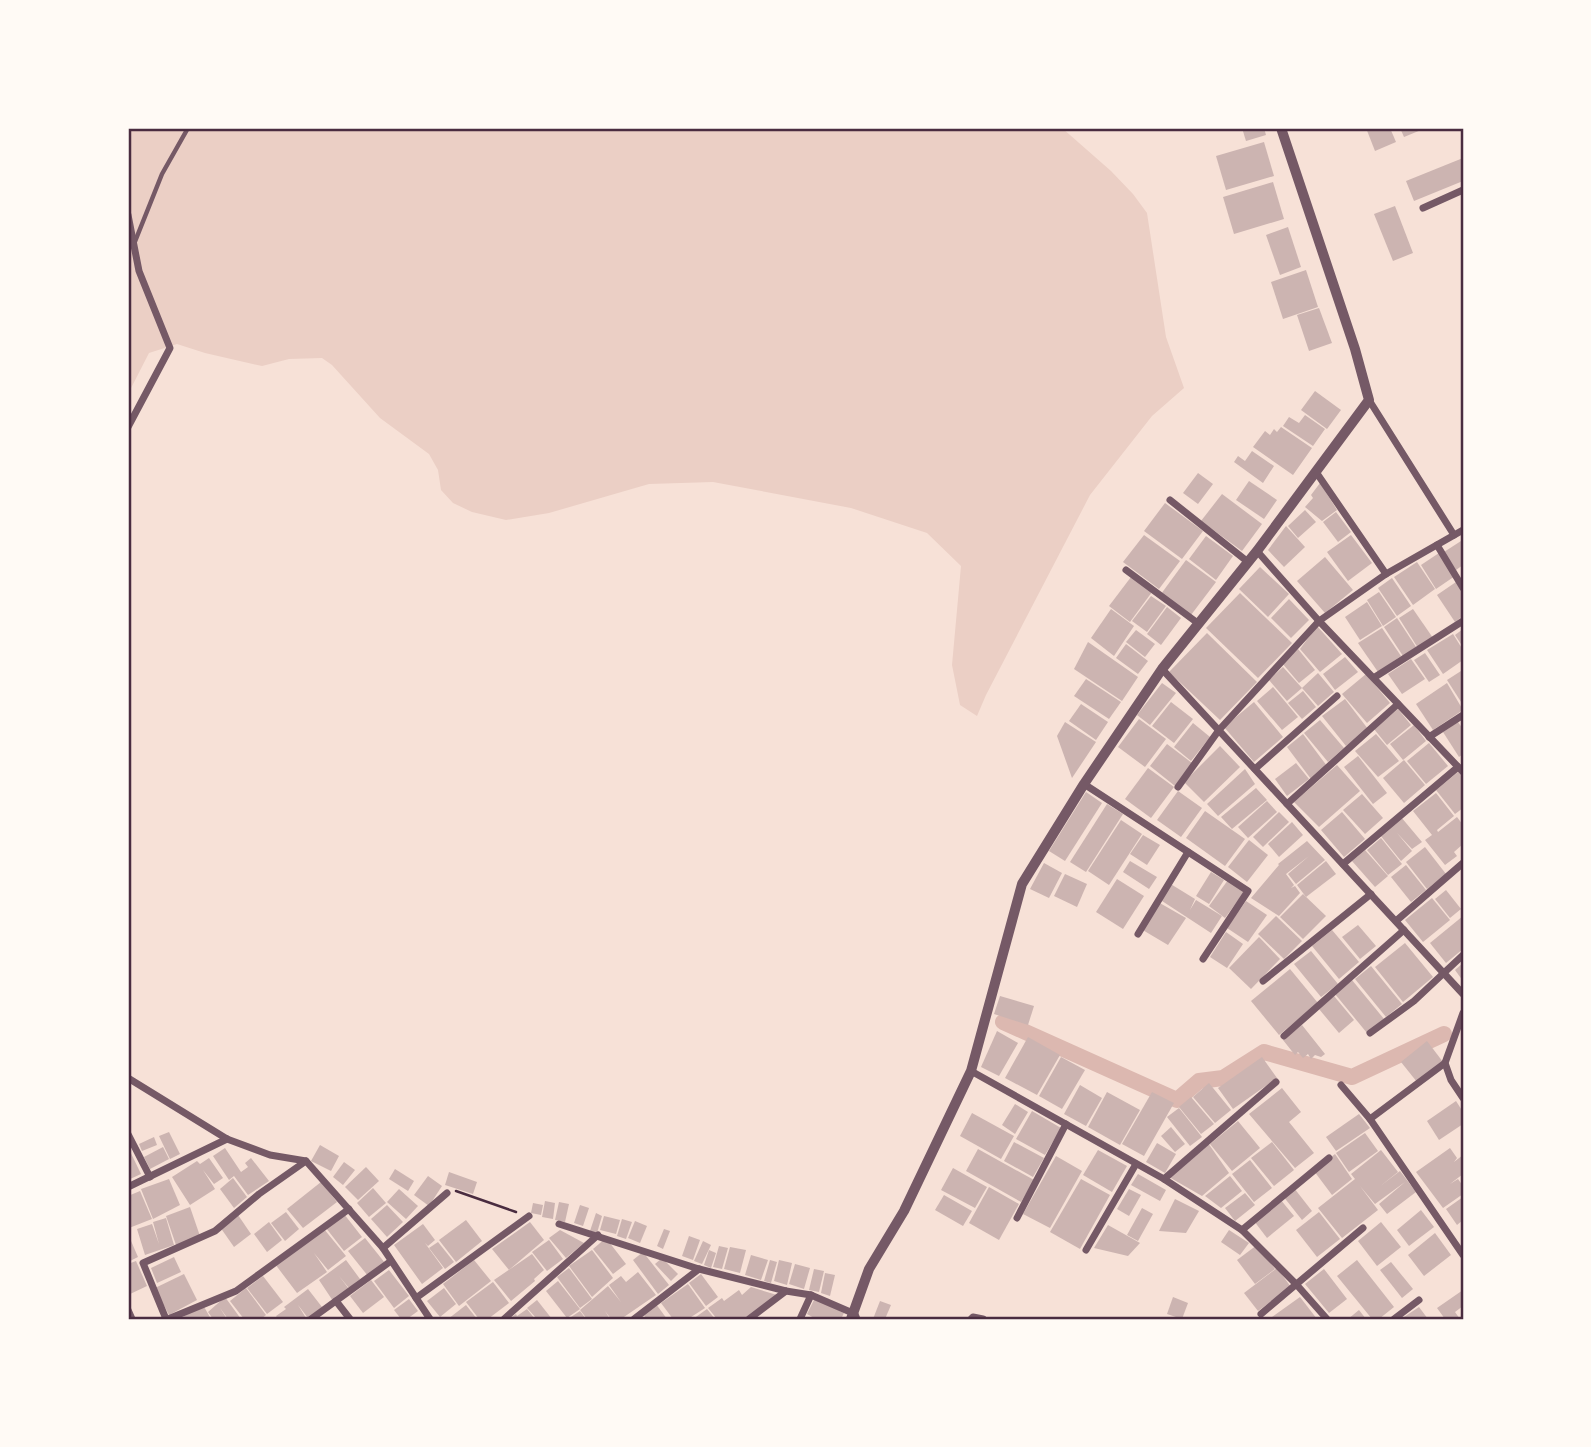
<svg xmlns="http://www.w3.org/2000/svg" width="1591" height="1447" viewBox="0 0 1591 1447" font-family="Cabin,sans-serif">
<rect width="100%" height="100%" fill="#f7e1d7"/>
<path fill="#ebcfc5" d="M128,128H1062L1111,171L1133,194L1147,213L1166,337L1184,388L1152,416L1090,495L986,695L977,716L960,705L952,665L961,566L927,533L851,508L713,482L649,484L549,513L506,520L472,512L453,503L441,490L438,470L429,454L380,418L332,365L322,358L289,359L262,366L205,353L177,344L149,353L128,394Z"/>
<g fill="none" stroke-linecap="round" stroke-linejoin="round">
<path stroke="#dcb8b0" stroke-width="16" d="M1003,1022L1177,1100L1199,1081L1223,1078L1264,1052L1352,1077L1444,1034"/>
</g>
<g fill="#ccb4b1">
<path d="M1242,128H1264L1266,135L1246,141Z"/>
<path d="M1366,128H1390L1396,142L1375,151Z"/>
<path d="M1400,128H1426L1404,137Z"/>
<path d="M1264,142L1274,176L1226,190L1216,156Z"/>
<path d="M1463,158V181L1414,201L1406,181Z"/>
<path d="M1273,182L1284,219L1234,234L1223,197Z"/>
<path d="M1395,206L1413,253L1393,261L1374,214Z"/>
<path d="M1288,227L1301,267L1280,275L1266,235Z"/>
<path d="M1306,270L1318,307L1283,319L1271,282Z"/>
<path d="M1319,308L1332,343L1309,351L1297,315Z"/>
<path d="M1315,391L1341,410L1327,429L1301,410Z"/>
<path d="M1305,415L1325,429L1313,446L1283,426L1289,417L1299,423Z"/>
<path d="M1281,427L1312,448L1293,475L1253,447L1265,431L1270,435L1274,429L1277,432Z"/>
<path d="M1252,451L1274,466L1263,483L1234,462L1238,456L1245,461Z"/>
<path d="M1198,473L1213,484L1198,504L1183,493Z"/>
<path d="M1249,481L1277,500L1264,519L1236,500Z"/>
<path d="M1320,483L1337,510L1322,521L1305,507L1313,498L1311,495Z"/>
<path d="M1222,494L1262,524L1242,551L1201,521Z"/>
<path d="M1165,503L1203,531L1182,559L1144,531Z"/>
<path d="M1305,510L1316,522L1298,538L1288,526Z"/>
<path d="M1336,512L1351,532L1338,542L1323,522Z"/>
<path d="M1286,526L1305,547L1284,567L1268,550Z"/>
<path d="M1144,535L1180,561L1159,589L1123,562Z"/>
<path d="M1351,535L1372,563L1348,581L1327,552Z"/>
<path d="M1206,536L1233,556L1216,580L1189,559Z"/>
<path d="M1461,541L1463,545V565L1456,570L1444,552Z"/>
<path d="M1439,553L1455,576L1436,589L1421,565Z"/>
<path d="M1325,557L1353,590L1325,613L1297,581Z"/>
<path d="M1186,560L1216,582L1191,615L1161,594Z"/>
<path d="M1417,562L1435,589L1413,605L1394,577Z"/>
<path d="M1260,567L1289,594L1268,617L1239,589Z"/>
<path d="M1131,577L1152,592L1130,622L1109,606Z"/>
<path d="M1392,578L1411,606L1397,616L1378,588Z"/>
<path d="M1456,582L1463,593V616L1455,622L1437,595Z"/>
<path d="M1379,592L1396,617L1383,626L1367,600Z"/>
<path d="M1240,593L1292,643L1258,678L1206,628Z"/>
<path d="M1151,596L1166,606L1147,632L1132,621Z"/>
<path d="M1289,599L1309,620L1291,638L1271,618Z"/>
<path d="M1367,602L1382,626L1360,640L1345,617Z"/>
<path d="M1167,607L1181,618L1161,645L1147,634Z"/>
<path d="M1111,609L1134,626L1114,656L1091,638Z"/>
<path d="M1413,609L1433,638L1418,648L1399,618Z"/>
<path d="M1397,618L1416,647L1403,656L1384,627Z"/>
<path d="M1317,626L1342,654L1320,672L1300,649Z"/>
<path d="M1382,628L1401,656L1378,672L1358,643Z"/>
<path d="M1463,629V647L1455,635Z"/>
<path d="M1136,630L1155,644L1145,657L1126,642Z"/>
<path d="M1207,633L1257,682L1220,720L1169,672Z"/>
<path d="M1453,634L1463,650V660L1443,674L1427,650Z"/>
<path d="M1088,642L1138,677L1122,701L1074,669Z"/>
<path d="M1126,644L1148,661L1138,674L1116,658Z"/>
<path d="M1298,649L1315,670L1299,683L1282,663Z"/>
<path d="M1425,653L1440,675L1429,682L1414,660Z"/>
<path d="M1345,657L1358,672L1335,690L1323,674Z"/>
<path d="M1411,659L1425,679L1402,694L1388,674Z"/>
<path d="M1283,667L1302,688L1287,701L1269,680Z"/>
<path d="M1461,671L1463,674V705L1447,680Z"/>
<path d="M1318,673L1334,692L1318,706L1302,688Z"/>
<path d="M1366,674L1390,703L1367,723L1342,694Z"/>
<path d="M1086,679L1121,702L1109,719L1074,696Z"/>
<path d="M1162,683L1176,693L1150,725L1137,715Z"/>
<path d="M1447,683L1463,710L1433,730L1416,704Z"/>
<path d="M1273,687L1298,717L1282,730L1257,701Z"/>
<path d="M1303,691L1316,707L1302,719L1288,703Z"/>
<path d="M1345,699L1368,729L1346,746L1322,716Z"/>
<path d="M1171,702L1193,719L1174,743L1152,726Z"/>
<path d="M1254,702L1283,737L1254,762L1224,727Z"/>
<path d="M1081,704L1108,722L1096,740L1069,721Z"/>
<path d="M1398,709L1411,725L1387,745L1374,729Z"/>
<path d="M1139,719L1166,739L1145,767L1118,747Z"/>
<path d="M1320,720L1344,748L1328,762L1304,733Z"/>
<path d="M1065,722L1096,742L1072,778L1057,736Z"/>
<path d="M1458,722L1463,729V754L1459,757L1443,732Z"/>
<path d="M1193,723L1210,737L1191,761L1174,747Z"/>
<path d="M1414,725L1426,741L1403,760L1390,744Z"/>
<path d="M1303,734L1327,766L1311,779L1287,747Z"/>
<path d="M1376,734L1399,761L1378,777L1355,751Z"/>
<path d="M1429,743L1448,766L1426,784L1407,761Z"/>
<path d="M1167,744L1192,763L1175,786L1150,766Z"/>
<path d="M1220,746L1240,767L1204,802L1184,782Z"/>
<path d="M1358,756L1387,793L1373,804L1344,767Z"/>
<path d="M1404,760L1425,785L1404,803L1383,778Z"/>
<path d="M1296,763L1309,779L1287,796L1275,779Z"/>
<path d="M1337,765L1360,791L1319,827L1294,802Z"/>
<path d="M1148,768L1174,787L1151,818L1125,799Z"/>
<path d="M1245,769L1255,784L1218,816L1207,804Z"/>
<path d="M1458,772L1463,778V808L1455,814L1436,790Z"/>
<path d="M1256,788L1267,800L1232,829L1221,817Z"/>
<path d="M1178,791L1202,808L1181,837L1157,820Z"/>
<path d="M1086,792L1102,803L1065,861L1049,851Z"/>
<path d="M1436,793L1454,816L1437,830L1438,832L1457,817L1463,825V844L1454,852L1457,856L1445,865L1425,840L1432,835L1413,811Z"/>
<path d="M1362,794L1383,818L1365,834L1343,810Z"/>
<path d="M1267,801L1277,812L1248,838L1238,827Z"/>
<path d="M1107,804L1123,814L1086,872L1070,862Z"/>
<path d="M1205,811L1245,839L1225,866L1186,838Z"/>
<path d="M1279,812L1289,822L1263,847L1253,837Z"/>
<path d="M1342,812L1365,839L1344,857L1321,830Z"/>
<path d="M1401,817L1422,842L1412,849L1397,833L1412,851L1401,861L1380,835Z"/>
<path d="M1121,820L1142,834L1109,885L1088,871Z"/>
<path d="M1292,822L1303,835L1279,857L1268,844Z"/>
<path d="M1143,835L1160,845L1147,865L1130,854Z"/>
<path d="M1381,838L1402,864L1388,875L1367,850Z"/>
<path d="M1249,840L1268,855L1247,882L1228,867Z"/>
<path d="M1307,841L1325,860L1296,884L1288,874L1309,856L1286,874L1294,885L1291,888L1295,886L1300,893L1279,916L1251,898L1279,865L1278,864Z"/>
<path d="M1425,847L1446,874L1427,889L1406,862Z"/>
<path d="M1365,850L1388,876L1375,887L1352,861Z"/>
<path d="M1130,861L1157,877L1149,889L1123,872Z"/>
<path d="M1326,861L1336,874L1306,897L1297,885Z"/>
<path d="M1044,863L1062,873L1049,898L1030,889Z"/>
<path d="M1406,865L1426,890L1411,902L1391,877Z"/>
<path d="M1211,872L1224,880L1209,904L1196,896Z"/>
<path d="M1065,874L1087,884L1077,907L1054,896Z"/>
<path d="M1117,879L1144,896L1123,929L1096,912Z"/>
<path d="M1228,880L1244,892L1225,918L1209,906Z"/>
<path d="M1169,883L1195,899L1190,910L1196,900L1222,916L1211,933L1159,899Z"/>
<path d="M1446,890L1461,909L1450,918L1435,899Z"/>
<path d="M1303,894L1326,916L1303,939L1280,917Z"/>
<path d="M1432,898L1450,920L1423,942L1405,920Z"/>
<path d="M1246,901L1267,915L1248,942L1227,928Z"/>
<path d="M1158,902L1186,918L1168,945L1141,929Z"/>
<path d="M1276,916L1302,941L1284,959L1258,934Z"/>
<path d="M1463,916V949L1446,963L1430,943Z"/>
<path d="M1358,925L1376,946L1360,959L1342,937Z"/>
<path d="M1332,930L1359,962L1339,979L1312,946Z"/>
<path d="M1226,932L1243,944L1227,968L1210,957Z"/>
<path d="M1259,937L1280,959L1251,989L1229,968Z"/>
<path d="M1405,943L1433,977L1403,1002L1375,967Z"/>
<path d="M1311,951L1338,984L1321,997L1294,964Z"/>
<path d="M1463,963V981L1455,970Z"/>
<path d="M1371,966L1402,1004L1386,1017L1355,979Z"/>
<path d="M1290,969L1318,1003L1279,1035L1251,1001Z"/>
<path d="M1352,980L1384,1019L1367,1033L1335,994Z"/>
<path d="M1000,996L1034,1006L1028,1025L994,1014Z"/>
<path d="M1334,996L1354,1020L1339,1033L1319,1009Z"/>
<path d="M1302,1025L1325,1054L1321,1057L1315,1055L1311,1059L1308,1054L1303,1058L1298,1052L1295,1055L1283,1040Z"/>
<path d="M997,1031L1018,1043L999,1076L981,1067Z"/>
<path d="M1028,1037L1060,1055L1037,1095L1005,1078Z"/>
<path d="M1427,1041L1443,1062L1417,1082L1401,1062Z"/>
<path d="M1061,1057L1085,1070L1062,1109L1039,1096Z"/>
<path d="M1262,1057L1277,1078L1233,1109L1218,1088Z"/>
<path d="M1209,1083L1231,1110L1215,1123L1193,1097Z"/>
<path d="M1080,1085L1102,1098L1086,1126L1064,1114Z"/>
<path d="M1282,1088L1301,1112L1289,1122L1314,1153L1295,1168L1249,1114Z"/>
<path d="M1107,1092L1140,1110L1120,1145L1088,1127Z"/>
<path d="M1152,1092L1174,1103L1144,1156L1122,1144Z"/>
<path d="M1191,1097L1214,1124L1201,1134L1179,1107Z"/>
<path d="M1456,1101L1463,1112V1124L1439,1140L1427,1121Z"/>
<path d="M1015,1104L1028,1112L1015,1134L1002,1125Z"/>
<path d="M1179,1108L1202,1137L1190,1146L1167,1117Z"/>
<path d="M1032,1111L1061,1128L1045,1155L1016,1139Z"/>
<path d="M972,1113L1014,1136L1001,1159L960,1136Z"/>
<path d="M1359,1114L1370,1128L1336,1151L1326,1137Z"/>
<path d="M1238,1121L1260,1148L1232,1171L1210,1144Z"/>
<path d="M1171,1127L1185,1144L1175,1152L1161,1136Z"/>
<path d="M169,1132L180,1154L170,1159L159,1136Z"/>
<path d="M1365,1133L1378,1151L1349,1172L1336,1153Z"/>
<path d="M154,1137L157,1145L142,1151L139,1144Z"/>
<path d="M1014,1142L1044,1158L1033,1177L1004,1161Z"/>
<path d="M1272,1142L1294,1170L1274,1186L1251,1158Z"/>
<path d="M1157,1143L1176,1154L1165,1173L1146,1162Z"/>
<path d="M1208,1143L1229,1173L1202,1196L1169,1177Z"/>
<path d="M320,1145L339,1156L331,1171L311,1161Z"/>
<path d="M128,1147L141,1174L128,1180Z"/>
<path d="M163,1147L169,1159L150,1169L144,1157Z"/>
<path d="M225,1148L241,1172L248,1167L245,1163L251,1158L269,1181L248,1195L234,1176L229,1180L213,1156Z"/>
<path d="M1450,1148L1457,1158L1454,1162L1463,1155V1174L1450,1184L1458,1179L1463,1186V1194L1443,1208L1416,1172Z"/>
<path d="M978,1149L1034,1180L1021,1202L966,1171Z"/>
<path d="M1098,1150L1127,1166L1112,1192L1083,1175Z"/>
<path d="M1381,1150L1398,1172L1379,1187L1400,1171L1416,1192L1387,1214L1379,1204L1405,1182L1375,1204L1360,1186L1378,1210L1342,1238L1318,1208L1355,1179L1351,1174Z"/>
<path d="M1335,1154L1352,1179L1332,1195L1314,1171Z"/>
<path d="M1056,1156L1082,1171L1050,1228L1023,1214Z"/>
<path d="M209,1158L223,1178L214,1184L203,1170L215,1189L190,1205L172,1177L197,1161L200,1164Z"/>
<path d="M1250,1160L1272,1188L1254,1202L1232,1174Z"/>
<path d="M344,1162L355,1170L343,1185L333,1177Z"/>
<path d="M366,1167L379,1181L358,1200L345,1187Z"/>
<path d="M953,1168L987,1187L975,1208L941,1190Z"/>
<path d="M395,1169L414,1181L408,1191L389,1179Z"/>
<path d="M449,1172L477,1182L473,1194L445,1185Z"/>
<path d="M1138,1174L1166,1190L1160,1201L1131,1185Z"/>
<path d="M428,1176L442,1186L429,1206L414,1195Z"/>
<path d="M1230,1176L1242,1191L1221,1208L1205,1196Z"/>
<path d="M233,1178L247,1197L234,1208L220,1189Z"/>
<path d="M169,1179L180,1205L153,1219L141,1189Z"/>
<path d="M1081,1179L1110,1195L1080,1249L1050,1232Z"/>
<path d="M321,1182L337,1202L303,1228L287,1209Z"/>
<path d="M989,1187L1019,1204L999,1240L969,1223Z"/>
<path d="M373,1188L386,1203L369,1217L357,1203Z"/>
<path d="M1294,1188L1312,1211L1302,1220L1283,1196Z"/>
<path d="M399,1189L418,1206L406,1219L387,1202Z"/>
<path d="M1129,1189L1141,1195L1129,1216L1117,1209Z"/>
<path d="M140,1191L152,1219L129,1228L128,1196Z"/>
<path d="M1245,1193L1255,1205L1235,1221L1225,1208Z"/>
<path d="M944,1195L972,1211L963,1226L935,1210Z"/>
<path d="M1463,1197V1220L1457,1225L1446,1209Z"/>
<path d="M1175,1199L1199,1211L1186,1233L1159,1231Z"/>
<path d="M1280,1199L1294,1216L1267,1238L1254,1221Z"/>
<path d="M545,1201L555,1203L553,1219L542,1217Z"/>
<path d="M559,1202L569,1204L565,1222L555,1220Z"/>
<path d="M533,1203L543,1205L541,1215L531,1213Z"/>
<path d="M387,1205L403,1222L387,1237L371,1219Z"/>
<path d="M580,1205L589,1208L583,1226L574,1223Z"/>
<path d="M190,1207L200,1236L176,1245L166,1216Z"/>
<path d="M1142,1208L1153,1214L1138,1241L1127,1235Z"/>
<path d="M1421,1210L1434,1227L1409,1246L1397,1230Z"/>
<path d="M286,1212L299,1229L285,1241L271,1223Z"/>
<path d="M1319,1212L1340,1239L1317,1257L1296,1230Z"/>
<path d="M596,1213L602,1216L597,1233L590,1231Z"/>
<path d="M344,1214L362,1237L344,1251L326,1228Z"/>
<path d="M238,1215L251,1234L234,1247L220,1227Z"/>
<path d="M604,1216L620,1220L616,1234L600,1230Z"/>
<path d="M166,1218L174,1245L145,1255L137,1229L152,1224L159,1244L153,1222Z"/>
<path d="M622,1219L632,1222L626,1239L617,1236Z"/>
<path d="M466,1220L482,1241L456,1262L439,1240Z"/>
<path d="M635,1221L647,1226L640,1243L628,1238Z"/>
<path d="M269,1222L282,1240L267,1252L254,1234Z"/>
<path d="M530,1222L544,1240L509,1270L492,1249Z"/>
<path d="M1381,1222L1401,1247L1377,1266L1358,1241Z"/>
<path d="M423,1224L435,1240L428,1246L425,1243L443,1268L422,1284L394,1245Z"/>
<path d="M1108,1225L1140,1243L1128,1256L1094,1248Z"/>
<path d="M324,1229L346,1256L328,1270L314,1253L327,1272L297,1293L275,1264Z"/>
<path d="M664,1229L670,1231L663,1249L657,1246Z"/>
<path d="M560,1230L584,1243L566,1258L549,1238Z"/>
<path d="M1229,1230L1249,1243L1240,1255L1221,1242Z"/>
<path d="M1435,1233L1451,1255L1424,1276L1408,1255Z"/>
<path d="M128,1234L138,1257L128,1262Z"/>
<path d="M689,1236L700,1240L693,1260L682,1256Z"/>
<path d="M365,1238L385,1263L368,1276L348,1251Z"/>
<path d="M606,1238L626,1264L613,1274L593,1249Z"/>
<path d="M549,1240L563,1259L547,1271L532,1252Z"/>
<path d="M703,1241L711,1245L702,1264L694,1261Z"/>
<path d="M438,1242L454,1262L445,1269L429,1248Z"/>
<path d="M1257,1245L1275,1269L1255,1284L1237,1260Z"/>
<path d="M719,1246L728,1248L722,1269L713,1267Z"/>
<path d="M730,1247L746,1250L740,1273L724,1269Z"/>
<path d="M592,1250L613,1278L592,1297L569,1266Z"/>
<path d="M709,1250L716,1253L711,1268L704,1265Z"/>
<path d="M643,1252L669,1285L658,1294L633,1260Z"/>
<path d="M532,1254L544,1270L534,1279L535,1281L511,1301L494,1280Z"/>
<path d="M751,1255L768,1260L761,1280L745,1275Z"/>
<path d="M174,1257L181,1272L157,1283L151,1268Z"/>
<path d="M662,1258L678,1274L671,1281L655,1264Z"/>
<path d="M346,1260L360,1279L349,1288L339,1276L349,1289L333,1301L319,1280Z"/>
<path d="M474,1260L491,1281L459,1306L443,1284Z"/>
<path d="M770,1260L777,1262L771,1283L764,1281Z"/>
<path d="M779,1260L792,1263L787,1285L774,1281Z"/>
<path d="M1357,1260L1394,1307L1379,1319H1372L1337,1276Z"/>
<path d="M136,1261L147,1286L128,1295V1264Z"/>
<path d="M1391,1262L1413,1289L1402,1298L1380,1270Z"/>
<path d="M795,1264L810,1268L804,1289L789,1284Z"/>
<path d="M569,1268L592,1299L580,1308L557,1277Z"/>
<path d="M1277,1268L1291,1287L1258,1311L1244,1293Z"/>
<path d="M814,1269L824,1271L819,1292L809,1290Z"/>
<path d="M1324,1269L1347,1299L1329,1313L1305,1284Z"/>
<path d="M389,1270L409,1296L394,1308L374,1281Z"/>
<path d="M638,1272L656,1295L621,1319H611L605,1311L610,1319H587L580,1310L608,1286L621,1302L609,1285L621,1276L626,1282Z"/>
<path d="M825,1273L835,1275L830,1296L821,1293Z"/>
<path d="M184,1274L197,1300L169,1315L155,1288Z"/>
<path d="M701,1274L718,1297L706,1306L689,1283Z"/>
<path d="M263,1276L283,1302L267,1314L247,1288Z"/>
<path d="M371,1280L384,1297L363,1313L350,1296Z"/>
<path d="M558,1281L580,1309L567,1318L546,1291Z"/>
<path d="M493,1282L509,1303L488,1319H479L466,1302Z"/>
<path d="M688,1284L705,1308L688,1319H673L661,1303Z"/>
<path d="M751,1287L777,1295L745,1319H717L708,1308L722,1298L724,1301L739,1290L742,1295Z"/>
<path d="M246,1288L266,1315L261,1319H244L230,1301Z"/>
<path d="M444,1288L456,1304L440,1317L427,1301Z"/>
<path d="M308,1289L322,1307L308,1318L298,1305L306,1318L304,1319H278L276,1316L286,1309L284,1307Z"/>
<path d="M1463,1290V1306L1455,1312L1460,1319H1445L1437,1308Z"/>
<path d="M225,1297L241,1319H228L220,1308L227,1319H213L208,1312Z"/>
<path d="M1173,1297L1188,1303L1182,1319L1167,1314Z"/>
<path d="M1300,1297L1317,1319H1274L1272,1317Z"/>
<path d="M815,1298L844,1313L841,1319H816L807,1314Z"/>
<path d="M409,1299L418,1311L407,1319H401L394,1310Z"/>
<path d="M537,1300L552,1319H537L527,1308Z"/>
<path d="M880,1301L891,1305L885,1319H873Z"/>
<path d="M656,1304L667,1319H647L643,1314Z"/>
<path d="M203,1305L211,1319H179Z"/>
<path d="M466,1305L477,1319H448Z"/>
<path d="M1419,1307L1428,1319H1401Z"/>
<path d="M527,1309L535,1319H509L516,1314L517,1316Z"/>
<path d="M707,1309L715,1319H693Z"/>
<path d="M1359,1310L1366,1319H1348Z"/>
<path d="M580,1311L586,1319H568Z"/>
</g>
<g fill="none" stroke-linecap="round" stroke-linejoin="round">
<path stroke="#4a2c40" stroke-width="2.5" d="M456,1191L516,1212"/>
<path stroke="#755966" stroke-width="4.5" d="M134,244L162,174L188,128"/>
<g stroke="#755966" stroke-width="7">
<path d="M1423,208L1463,190"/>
<path d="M128,215L139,271L170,348L128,427"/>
<path d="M1369,400L1454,535"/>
<path d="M1316,472L1386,574"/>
<path d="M1170,500L1248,562"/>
<path d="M1437,545L1463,588"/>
<path d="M1257,551L1319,621L1463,772"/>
<path d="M1126,570L1199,624"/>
<path d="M1162,669L1463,994"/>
<path d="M1375,677L1463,621"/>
<path d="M1429,737L1463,715"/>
<path d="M1255,769L1337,696"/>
<path d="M1084,784L1248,891L1203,959"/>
<path d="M1178,787L1219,730L1319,621L1386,574L1463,530"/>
<path d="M1287,804L1398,704"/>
<path d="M1343,864L1458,767"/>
<path d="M1396,921L1463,863"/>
<path d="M1138,934L1188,852"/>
<path d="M1263,981L1371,894"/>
<path d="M1463,1013L1445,1063L1451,1080L1463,1098"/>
<path d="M1370,1033L1414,1001L1463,955"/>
<path d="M1284,1036L1404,930"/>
<path d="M971,1071L1164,1179L1242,1230L1296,1284L1327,1319"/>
<path d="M128,1078L227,1139L270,1155L306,1161L383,1248L430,1319"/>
<path d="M1341,1085L1370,1119L1463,1255"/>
<path d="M1370,1119L1445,1063"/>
<path d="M128,1134L150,1177"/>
<path d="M1164,1179L1276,1082"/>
<path d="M128,1187L227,1139"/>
<path d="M1017,1218L1066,1124"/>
<path d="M559,1224L699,1269L786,1291L811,1295L855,1314L857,1319"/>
<path d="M1242,1230L1329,1158"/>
<path d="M383,1248L447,1193"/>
<path d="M1086,1250L1136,1164"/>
<path d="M416,1298L529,1216"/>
<path d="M336,1301L350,1319"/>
<path d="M128,1310L132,1319"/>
<path d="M1261,1314L1363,1228"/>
<path d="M166,1319L143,1263L215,1231L259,1194L306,1161"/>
<path d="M168,1319L236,1291L349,1209"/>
<path d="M311,1319L391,1261"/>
<path d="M504,1319L598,1235"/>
<path d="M634,1319L699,1269"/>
<path d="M749,1319L786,1291"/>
<path d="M800,1319L811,1295"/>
<path d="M971,1319L973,1317L983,1319"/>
<path d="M1394,1319L1419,1300"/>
</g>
<path stroke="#755966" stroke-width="10" d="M851,1319L869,1269L904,1211L971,1071L1022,884L1084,784L1162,669L1257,551L1369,400L1355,349L1281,128"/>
</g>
<rect width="1591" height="1447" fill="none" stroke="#fffaf5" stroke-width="259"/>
<rect x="130" y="130" width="1332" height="1188" fill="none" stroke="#4a2c40" stroke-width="2.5"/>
</svg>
